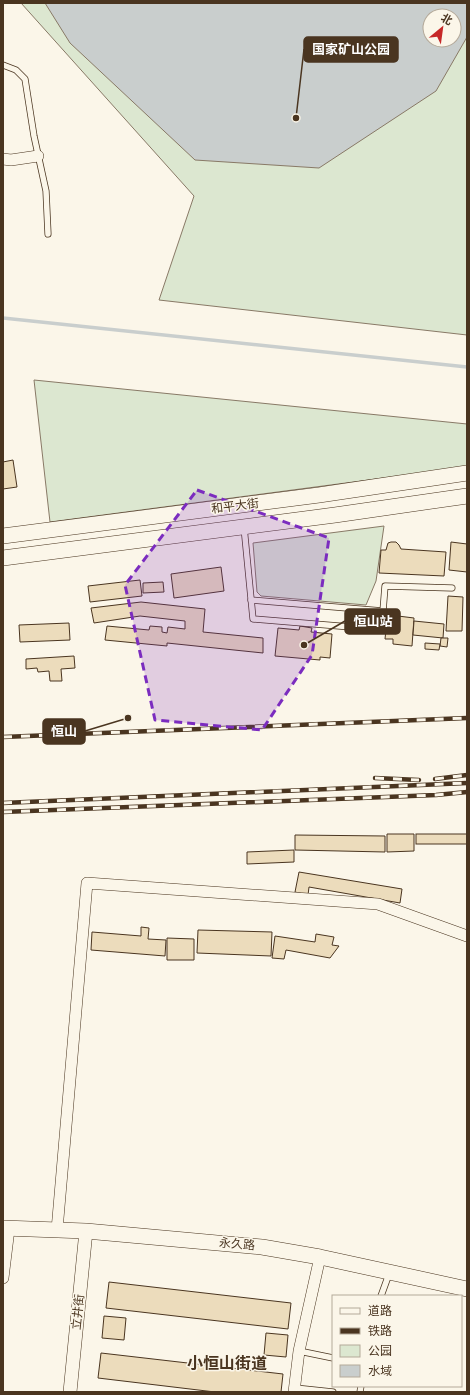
<svg xmlns="http://www.w3.org/2000/svg" width="470" height="1395" viewBox="0 0 470 1395" font-family="Merriweather,'Noto Sans SC',serif">
<rect width="100%" height="100%" fill="#fbf6e9"/>
<g fill="#dce7d0" stroke="#887966" fill-rule="evenodd">
<path d="M21,3H467V335L159,300L194,196ZM430,16H454V40H430Z"/>
<path d="M34,380L467,424V467L50,522Z"/>
<path d="M384,526L376,581L366,605L261,596L257,592L253,543Z"/>
</g>
<path fill="#c9cecd" stroke="#887966" fill-rule="evenodd" d="M45,3H467V37L436,91L319,168L195,160L70,43ZM430,16H454V40H430Z"/>
<g fill="none" stroke-linecap="round" stroke-linejoin="round">
<path stroke="#c9cecd" stroke-width="3.5" d="M3,318L467,367"/>
</g>
<g fill="#ecdcbc" stroke="#4a3520">
<path d="M13,460L17,487L3,489V462Z"/>
<path d="M391,542H396L399,545L401,549L446,552L444,576L379,573L381,550H386L388,543Z"/>
<path d="M451,542L467,544V572L449,570Z"/>
<path d="M221,567L224,591L174,598L171,574Z"/>
<path d="M140,580L142,596L90,602L88,586Z"/>
<path d="M163,582L164,592L143,593V583Z"/>
<path d="M448,596L463,597L462,631H446Z"/>
<path d="M141,602L205,609L203,632L263,638V653L167,643V646L105,640L107,626L149,630L150,626L162,627V632L167,633L168,627L185,629V621L140,616L94,623L91,608Z"/>
<path d="M398,616L414,618L412,646L393,644V639H385L387,620L398,621Z"/>
<path d="M414,621L444,624L443,638L413,635Z"/>
<path d="M69,623L70,640L20,642L19,625Z"/>
<path d="M300,626L312,628L311,632L332,634L330,658L320,657V660L275,656L278,628L299,630Z"/>
<path d="M441,638H448L447,647L440,646Z"/>
<path d="M425,643L440,644L439,650L425,649Z"/>
<path d="M74,656L75,668L61,669L62,681H50L49,671L38,672L37,668L26,669V659Z"/>
<path d="M387,834H414V851L387,852Z"/>
<rect x="416" y="834" width="51" height="10"/>
<path d="M295,835L385,836V852L295,850Z"/>
<path d="M294,850V862L247,864V852Z"/>
<path d="M299,872L402,889L400,903L309,887L308,895L295,892Z"/>
<path d="M141,927L149,928L148,939L166,940L165,956L91,950L92,932L141,936Z"/>
<path d="M198,930L272,932L271,956L197,953Z"/>
<path d="M316,934L334,937L332,945L339,946L330,958L286,950L284,959L272,958L275,936L315,942Z"/>
<path d="M167,938L194,939V960H167Z"/>
<path d="M109,1282L291,1303L288,1329L106,1308Z"/>
<path d="M104,1316L126,1318L124,1340L102,1338Z"/>
<path d="M266,1333L288,1335L286,1357L264,1355Z"/>
<path d="M101,1353L283,1374L281,1392H215L98,1378Z"/>
</g>
<g fill="none" stroke-linecap="round" stroke-linejoin="round">
<defs>
<g id="service">
<path d="M3,65L16,70L25,79L34,136L46,191L48,234"/>
<path d="M244,527L253,619L351,627"/>
<path d="M251,600L383,611L385,586L452,588"/>
<path d="M381,1296L389,1274"/>
<path d="M299,1351L333,1358"/>
<path d="M295,1388L333,1392"/>
<path d="M360,1392L361,1386"/>
</g>
<g id="minor">
<path d="M3,159L11,160L38,156"/>
<path d="M57,1230L87,883L378,904L467,936"/>
<path d="M3,1278L9,1229"/>
<path d="M294,1392L299,1351L320,1257"/>
</g>
<path id="tertiary" d="M70,1392L86,1231"/>
<g id="secondary">
<path d="M3,536L319,495L467,473"/>
<path d="M3,558L335,515L467,496"/>
<path d="M3,1228L86,1231L262,1247L320,1257L467,1289"/>
</g>
</defs>
<use href="#service" stroke="#4a3520" stroke-width="7"/>
<use href="#minor" stroke="#4a3520" stroke-width="12"/>
<use href="#tertiary" stroke="#4a3520" stroke-width="14"/>
<use href="#secondary" stroke="#4a3520" stroke-width="16"/>
<use href="#service" stroke="#fbf6e9" stroke-width="5.5"/>
<use href="#minor" stroke="#fbf6e9" stroke-width="11"/>
<use href="#tertiary" stroke="#fbf6e9" stroke-width="13"/>
<use href="#secondary" stroke="#fbf6e9" stroke-width="15"/>
<defs>
<g id="rail">
<path d="M3,737L467,718"/>
<path d="M375,778L419,780"/>
<path d="M435,779L467,775"/>
<path d="M3,803L467,783"/>
<path d="M3,812L436,795L467,792"/>
</g>
</defs>
<use href="#rail" stroke="#4a3520" stroke-width="4.5"/>
<use href="#rail" stroke="#fbf6e9" stroke-width="3" stroke-dasharray="9" stroke-linecap="butt"/>
</g>
<path fill="#7b2cbf" fill-opacity="0.2" stroke="#7b2cbf" stroke-width="3" stroke-dasharray="8 5" stroke-linejoin="round" d="M197,490L329,538L312,655L262,730L155,720L125,585Z"/>
<g text-anchor="middle" stroke-width="3" stroke-linejoin="round" paint-order="stroke">
<g font-size="12" fill="#4a3520" stroke="#fbf6e9">
<text transform="translate(235 506) rotate(-7)" y="4">和平大街</text>
<text transform="translate(237 1244) rotate(5)" y="4">永久路</text>
<text transform="translate(78 1312) rotate(-84)" y="4">立井街</text>
</g>
<g font-size="16" font-weight="bold" fill="#4a3520" stroke="#fbf6e9">
<text x="227" y="1369">小恒山街道</text>
</g>
</g>
<path fill="none" stroke="#4a3520" stroke-width="1.5" d="M296 118L304 49M304 645L345 621M128 718L85 731"/>
<g fill="#4a3520" stroke="#fbf6e9" stroke-width="1.5">
<circle cx="296" cy="118" r="4"/>
<circle cx="304" cy="645" r="4"/>
<circle cx="128" cy="718" r="4"/>
</g>
<g fill="#4a3520" stroke="#4a3520" stroke-width="1.5">
<rect x="304" y="37" width="94" height="25" rx="4"/>
<rect x="345" y="609" width="55" height="25" rx="4"/>
<rect x="43" y="719" width="42" height="25" rx="4"/>
</g>
<g font-size="13" text-anchor="middle" font-weight="bold" fill="#fff">
<text x="351" y="54">国家矿山公园</text>
<text x="373" y="626">恒山站</text>
<text x="64" y="736">恒山</text>
</g>
<rect width="470" height="1395" fill="none" stroke="#4a3520" stroke-width="8"/>
<rect x="332" y="1295" width="130" height="92" fill="#fbf6e9" stroke="#b4a999"/>
<rect x="340" y="1308" width="20" height="6" fill="#fbf6e9" stroke="#b4a999"/>
<text x="368" y="1315" font-size="12" fill="#4a3520">道路</text>
<rect x="340" y="1328" width="20" height="6" fill="#4a3520" stroke="#b4a999"/>
<text x="368" y="1335" font-size="12" fill="#4a3520">铁路</text>
<rect x="340" y="1345" width="20" height="12" fill="#dce7d0" stroke="#b4a999"/>
<text x="368" y="1355" font-size="12" fill="#4a3520">公园</text>
<rect x="340" y="1365" width="20" height="12" fill="#c9cecd" stroke="#b4a999"/>
<text x="368" y="1375" font-size="12" fill="#4a3520">水域</text>
<g transform="translate(442 28) rotate(29)"><circle r="19" fill="#fbf6e9" stroke="#b4a999"/>
<path d="M0-3L7 15L0 10L-7 15Z" fill="#c62828"/>
<text y="-6" font-size="11" font-weight="bold" text-anchor="middle" fill="#4a3520">北</text>
</g>
</svg>
